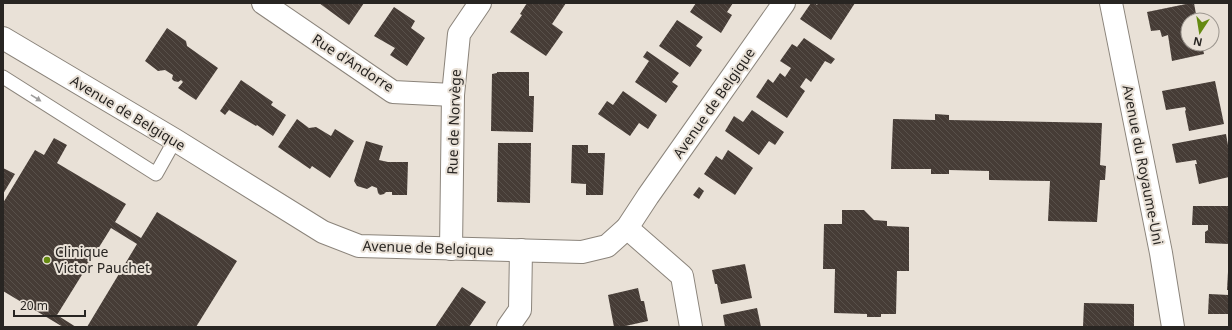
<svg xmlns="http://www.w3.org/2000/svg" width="1232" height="330" viewBox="0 0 1232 330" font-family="'Noto Sans',sans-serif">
<defs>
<pattern id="building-back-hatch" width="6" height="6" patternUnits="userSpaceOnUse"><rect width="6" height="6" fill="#463c36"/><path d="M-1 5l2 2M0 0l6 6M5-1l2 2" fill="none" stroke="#58504a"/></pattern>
</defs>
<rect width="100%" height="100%" fill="#e9e1d7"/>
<g fill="url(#building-back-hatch)">
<path d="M319,3H364L349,25Z"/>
<path d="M527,3H566L552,24L563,32L546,56L510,32L522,15L520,14Z"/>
<path d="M696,3H733L727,12L732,15L721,33L690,12Z"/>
<path d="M811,3H815L817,5L818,3H855L831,40L800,19Z"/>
<path d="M1191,3H1194L1197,20H1188V44H1202L1204,54L1172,61L1168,35L1162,37L1160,30L1151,31L1147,12Z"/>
<path d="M394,7L415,21L411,28L425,38L407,66L390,55L395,48L374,36Z"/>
<path d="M677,20L703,37L696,46L702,50L690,67L659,46Z"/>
<path d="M167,28L186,41L187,46L218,68L196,100L178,88L183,82L181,80L178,82L174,81L172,79L173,75L165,70L158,71L145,61Z"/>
<path d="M804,38L835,59L831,64L825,61L811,82L806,78L800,87L805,91L787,118L756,97L768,79L773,83L780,73L785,77L791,68L780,61L792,44L797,47Z"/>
<path d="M647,51L679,73L672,82L678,86L666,103L635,82L649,61L643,57Z"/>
<path d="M497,72H529V96H534L533,132L491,131L492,74L497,73Z"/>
<path d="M241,80L273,102L271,105L286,115L273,136L257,125L256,126L229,110L225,115L220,111Z"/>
<path d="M1215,81L1224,124L1189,131L1185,111L1186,110L1185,107L1166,110L1162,91Z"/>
<path d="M623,91L657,115L648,129L639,123L630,136L598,114L607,101L613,105Z"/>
<path d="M752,110L784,132L775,145L769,141L759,155L725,131L734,116L743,122Z"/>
<path d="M935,114L949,115V120L1102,123L1100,165L1106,166L1105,180H1100L1097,222L1048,221L1050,181L989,180V171L949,170V174H931V169H891L893,119L935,120Z"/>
<path d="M297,119L309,128L316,127L331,136L335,129L354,141L330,178L312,166L310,169L278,147Z"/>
<path d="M1226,134L1229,151V177L1199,184L1195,164H1197L1196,160L1176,163L1172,144Z"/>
<path d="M54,138L67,145L57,163L126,204L115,222L141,238L157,212L237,261L196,327H87L137,244L111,228L57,315L76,327H63L3,291V203L35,150L44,155Z"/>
<path d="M366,141L383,146L379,160L388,162H408L407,195H392V192H386L384,194L380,195L378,193L377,188L372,186L367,189L357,186L354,181Z"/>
<path d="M498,143H531L530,203L497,202Z"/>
<path d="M572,145H588V153H605L603,195H586V184L571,183Z"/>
<path d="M728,150L753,168L735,195L704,174L716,156L722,160Z"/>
<path d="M3,168L15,174L3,194Z"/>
<path d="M699,187L704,191L699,199L693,195Z"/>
<path d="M1193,206H1229V244L1205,243V232L1208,230V225H1192Z"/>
<path d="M842,210H864L874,220L887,221V226L909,227V271H897L896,314H881V317H867V314L834,313L835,269H823L824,224H842Z"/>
<path d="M745,264L752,298L721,304L717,284H715L712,270Z"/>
<path d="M1228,272H1229V290H1227Z"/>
<path d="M462,287L486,302L469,327H435Z"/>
<path d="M638,288L641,301H644L648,321L621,327H614L608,295Z"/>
<path d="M1209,294L1229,295V314H1208Z"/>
<path d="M1084,303L1134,304V327H1083Z"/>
<path d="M757,308L761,327H725L723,315Z"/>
</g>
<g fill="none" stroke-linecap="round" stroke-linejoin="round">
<defs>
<path id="service" d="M3,77L156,174L175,140"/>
<g id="minor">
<path d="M263,3L393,92L453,95"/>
<path d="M1111,3L1161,253L1173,327"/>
<path d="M3,38L175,140L323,232L359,246L582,252L607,246L627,228L648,196L784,3"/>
<path d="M627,228L682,276L691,327"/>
<path d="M451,249L453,95L459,34L480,3"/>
<path d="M508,327L520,310L521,250"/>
</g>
</defs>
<use href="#service" stroke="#8b847b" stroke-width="15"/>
<use href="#minor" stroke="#8b847b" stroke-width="24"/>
<use href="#service" stroke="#fff" stroke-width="13"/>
<use href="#minor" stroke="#fff" stroke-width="22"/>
</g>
<defs><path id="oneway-solid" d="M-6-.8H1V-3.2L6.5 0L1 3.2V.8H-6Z"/></defs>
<use fill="#9e9d9c" href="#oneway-solid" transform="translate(36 98) rotate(32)"/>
<circle fill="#658a11" stroke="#e9e1d7" stroke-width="1.5" cx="47" cy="260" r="4"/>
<g text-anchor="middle" stroke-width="4" stroke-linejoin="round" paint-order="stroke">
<g font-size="14" fill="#282522" stroke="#e9e1d7">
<text transform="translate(353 63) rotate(33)" y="5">Rue d'Andorre</text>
<text transform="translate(714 103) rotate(-55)" y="5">Avenue de Belgique</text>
<text transform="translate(128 113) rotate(31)" y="5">Avenue de Belgique</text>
<text transform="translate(454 122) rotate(-88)" y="5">Rue de Norvège</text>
<text transform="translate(1143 165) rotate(79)" y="5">Avenue du Royaume-Uni</text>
<text transform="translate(428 248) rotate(2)" y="5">Avenue de Belgique</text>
</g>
<g font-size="14" fill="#282522" stroke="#e9e1d7" text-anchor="start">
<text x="55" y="257">Clinique<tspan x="55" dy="16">Victor Pauchet</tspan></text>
</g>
</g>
<rect width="1232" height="330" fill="none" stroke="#282522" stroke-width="8"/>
<g transform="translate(1200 32) rotate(192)"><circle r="19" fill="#e9e1d7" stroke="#9c968f"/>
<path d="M0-3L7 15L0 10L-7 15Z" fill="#658a11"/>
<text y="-6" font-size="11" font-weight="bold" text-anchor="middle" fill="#282522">N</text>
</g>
<path d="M14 310v6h71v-6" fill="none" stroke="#282522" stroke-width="2"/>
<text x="20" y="310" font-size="12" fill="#282522" stroke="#e9e1d7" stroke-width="3" paint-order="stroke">20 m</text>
</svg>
